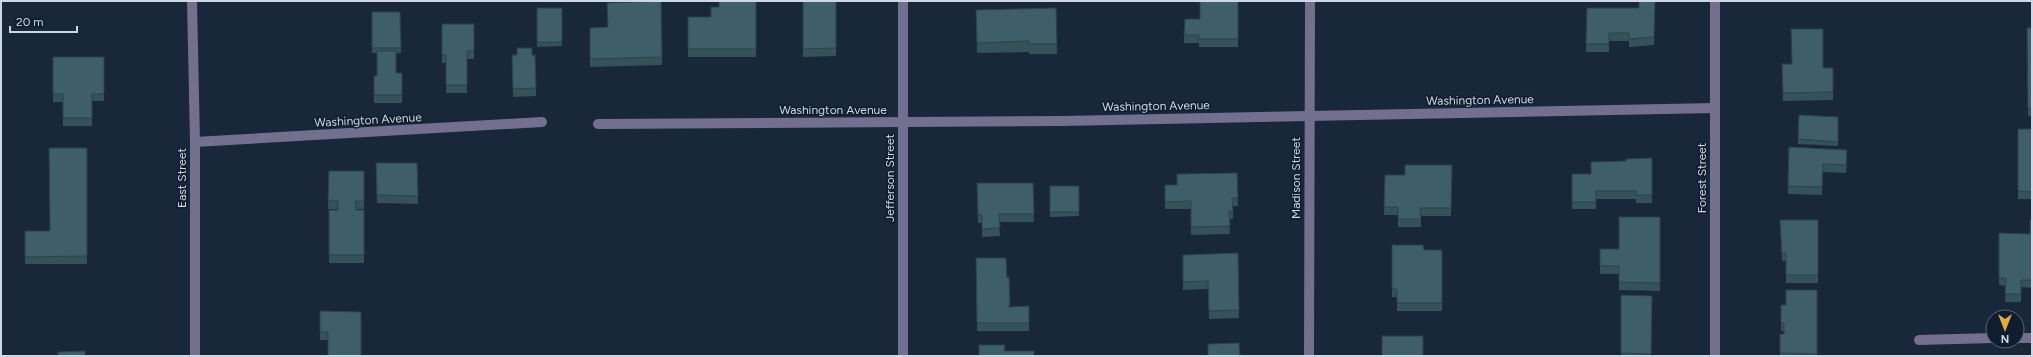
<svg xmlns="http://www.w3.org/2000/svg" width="2033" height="357" viewBox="0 0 2033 357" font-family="Figtree,sans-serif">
<rect width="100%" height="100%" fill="#18273a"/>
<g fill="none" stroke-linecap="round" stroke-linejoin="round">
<g stroke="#72708e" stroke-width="10">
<path d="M192,1L195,142V356"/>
<path d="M598,124L1062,121L1715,108"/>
<path d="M195,142L542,122"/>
<path d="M2017,338H2032"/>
<path d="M1919,340L1993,338"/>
<path d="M903,356V1"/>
<path d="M1309,356L1310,1"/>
<path d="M1715,356V1"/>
</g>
</g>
<g fill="#35515a">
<path d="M661,1L662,65L590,67V28L608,27Z"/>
<path d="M756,1V57H688V17H711Z"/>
<path d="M803,1H836V56L803,57Z"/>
<path d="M1238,1V47H1199V43H1184V35L1200,19Z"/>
<path d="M1655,1L1654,45L1629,47V41H1609V52H1586L1587,8H1639Z"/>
<path d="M537,8H562V46L537,47Z"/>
<path d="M1056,8L1057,54H1029V52L977,53L976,10Z"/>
<path d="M372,12H400L401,53H396V73H402V103H374V76H377V53H372Z"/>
<path d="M442,24H474V59H467V93H446V63H442Z"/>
<path d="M2027,28H2032V116H2028Z"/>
<path d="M512,55H535L536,96L513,97Z"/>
<path d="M53,57H104V101H92V126H63V102H53Z"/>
<path d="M1782,64L1823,68H1833V100L1783,101Z"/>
<path d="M1799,115L1838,117V146L1798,144Z"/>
<rect x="2018" y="129" width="14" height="70"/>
<path d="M1789,147L1847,158L1846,173L1823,172L1822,195L1788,194Z"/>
<path d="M87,148V264H25V231H50Z"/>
<path d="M1652,158V203H1636V199H1596V209H1572V174H1591L1626,161Z"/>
<path d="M376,163H417L418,204L377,203Z"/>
<path d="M1452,165L1451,216H1421V227H1398V215H1384L1385,175H1405Z"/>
<path d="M329,171H364V209H356V210H364V263H329V210H338V209H328Z"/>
<path d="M1237,173L1238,206H1233V219H1229L1230,234L1191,235V209H1165V185H1177Z"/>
<path d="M977,183H1033L1034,222H999L1000,236L982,237V223H978Z"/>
<path d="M1050,186H1079V216L1050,217Z"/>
<path d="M1660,217V291L1619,290V274H1600V249H1619Z"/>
<path d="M1780,220H1818V283H1786V261H1782Z"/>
<path d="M2032,220V288L2021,287V302H2005L2006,286L1999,285V233L2030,234Z"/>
<path d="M1392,245L1424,250H1442V311H1397V297H1392Z"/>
<path d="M1238,253L1239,318L1209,319L1208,289L1183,290V255Z"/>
<path d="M976,258L1007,278L1010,307L1029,306V331H977Z"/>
<path d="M1817,290V356H1780V334H1784V331H1781V305H1786Z"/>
<path d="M1621,295L1652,296L1651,356H1621Z"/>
<path d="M320,311L361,312L328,340H320Z"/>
</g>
<g fill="#3e5e69" stroke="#2b424a">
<path d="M661,1L662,57L590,59V28L608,27L607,3Z"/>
<path d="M719,1H756V49H688V17H711V7H719Z"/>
<path d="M803,1H836V48L803,49Z"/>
<path d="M1200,1H1238V39H1199V35H1184L1185,19H1200Z"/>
<path d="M1639,1H1655L1654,37L1629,39V33H1609V44H1586L1587,8H1639Z"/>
<rect x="537" y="8" width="25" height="34"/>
<path d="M1056,8L1057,44H1029V41L977,43L976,10Z"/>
<path d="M372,12H400L401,48H372Z"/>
<path d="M442,24H474V51H467V85H446V55H442Z"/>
<path d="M2027,28H2032V108H2028Z"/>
<path d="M1791,29H1823V68H1833V92L1783,93L1782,64H1792Z"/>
<path d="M517,48H532V55H535L536,88L513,89L512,55H517Z"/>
<path d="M377,51H396V73H402V95H374V76H377Z"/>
<path d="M53,57H104V94H92V118H63V94H53Z"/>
<path d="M1799,115L1838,117V142L1798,139Z"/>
<path d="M2018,129H2032V192L2018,191Z"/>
<path d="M1789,147L1847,150L1846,165L1823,164L1822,187L1788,186Z"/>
<path d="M49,148H87V256L25,257V231H50Z"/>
<path d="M1652,158V195H1636V191H1596V202H1572V174H1591V162L1626,161V159Z"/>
<path d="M376,163H417L418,196L377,195Z"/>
<path d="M1405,165H1452L1451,208H1420L1421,219H1398V207H1384L1385,175H1405Z"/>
<path d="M329,171H364V201H355L356,210H364V255H329V210H338V201H328Z"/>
<path d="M1237,173L1238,198H1232L1233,211H1229L1230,226L1191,227V201L1165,202V185H1177V174Z"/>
<path d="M977,183H1033L1034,214H999L1000,228L982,229V215H978Z"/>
<rect x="1050" y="186" width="29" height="26"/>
<path d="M1619,217H1660V283L1619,282V266H1600V249H1619Z"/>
<path d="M1780,220H1818V275H1786V253H1782Z"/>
<path d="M2030,220H2032V280H2021V294H2005L2006,278H1999V233L2030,234Z"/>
<path d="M1392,245H1423L1424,250H1442V303H1397V289H1392Z"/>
<path d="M1238,253L1239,310L1209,311L1208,281L1183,282V255Z"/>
<path d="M976,258H1006L1007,278L1009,277L1010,304L1008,307L1029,306V323H977Z"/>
<path d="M1786,290H1817V354L1780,353V334H1784V323H1781V305H1786Z"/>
<path d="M1621,295L1652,296L1651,354L1621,353Z"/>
<path d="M320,311L361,312V356H328V332H320Z"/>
<rect x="1382" y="336" width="41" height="20"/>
<path d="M1239,343L1240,356H1208V344Z"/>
<path d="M979,345H1005L1004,351H1034V356H979Z"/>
<path d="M85,351V356H58V352Z"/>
</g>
<g text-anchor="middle" stroke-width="3" stroke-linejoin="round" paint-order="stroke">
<g font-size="12" fill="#ced8e5" stroke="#0f1d30">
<text transform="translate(1480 100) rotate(-1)" y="4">Washington Avenue</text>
<text transform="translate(1156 106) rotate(-1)" y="4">Washington Avenue</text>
<text x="833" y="114">Washington Avenue</text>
<text transform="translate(368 120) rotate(-3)" y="4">Washington Avenue</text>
<text transform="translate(182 178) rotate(-90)" y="4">East Street</text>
<text transform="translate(890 178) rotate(-90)" y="4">Jefferson Street</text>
<text transform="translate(1296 178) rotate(-90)" y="4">Madison Street</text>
<text transform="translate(1702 178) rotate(-90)" y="4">Forest Street</text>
</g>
</g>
<rect width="2033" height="357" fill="none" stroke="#ced8e5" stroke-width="4"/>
<g transform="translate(2005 329) rotate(180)"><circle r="19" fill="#0f1d30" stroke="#5b6878"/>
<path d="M0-3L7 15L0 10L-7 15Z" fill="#e5ad35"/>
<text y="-6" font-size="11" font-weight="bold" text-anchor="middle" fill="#ced8e5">N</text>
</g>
<path d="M10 26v6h67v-6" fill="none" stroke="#ced8e5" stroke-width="2"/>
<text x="16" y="26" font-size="12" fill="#ced8e5" stroke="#0f1d30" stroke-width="3" paint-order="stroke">20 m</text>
</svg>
